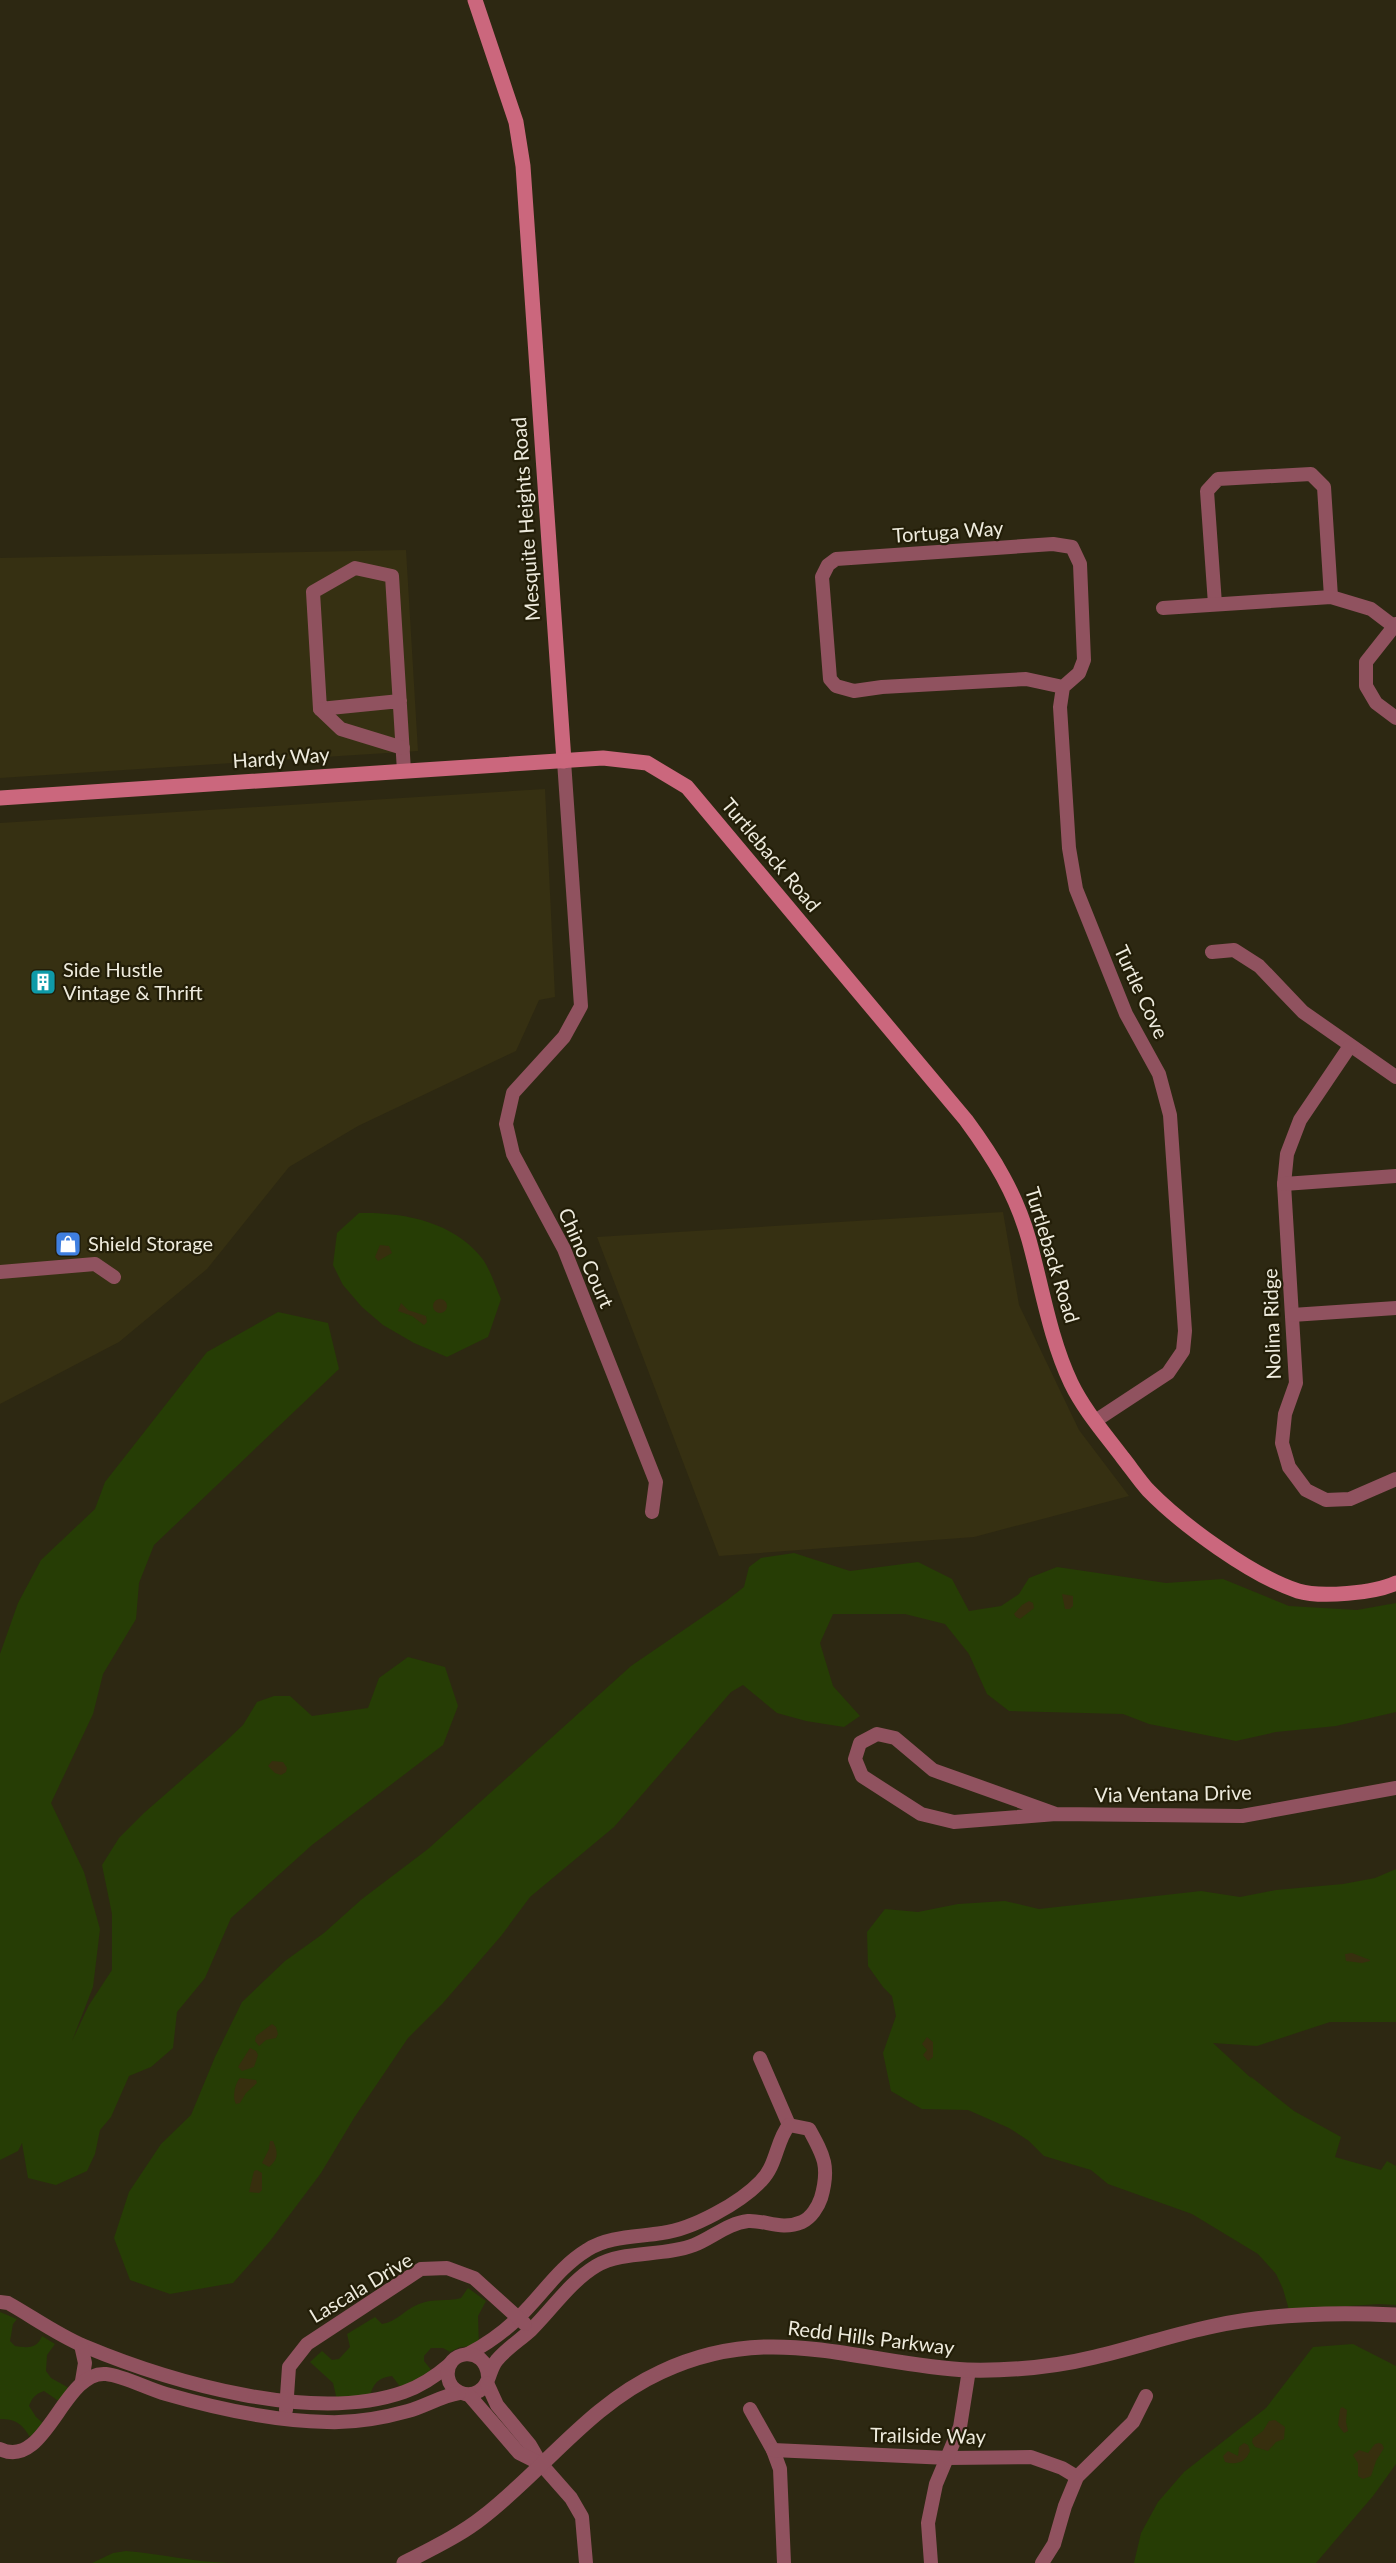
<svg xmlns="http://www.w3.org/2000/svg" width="1396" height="2563" viewBox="0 0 1396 2563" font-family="Lato,sans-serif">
<rect width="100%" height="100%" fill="#2d2812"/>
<g fill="#363012">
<path d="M406,550L418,751L0,778V558Z"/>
<path d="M545,789L555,997L539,1000L516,1051L358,1126L289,1167L207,1269L119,1342L0,1404V823Z"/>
<path d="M1003,1212L1019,1305L1079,1430L1129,1496L974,1537L719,1556L597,1237Z"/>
</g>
<g fill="#263d05">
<path d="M359,1213C402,1212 452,1221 481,1257C490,1268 495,1286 501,1299L488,1337L447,1357L414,1343L383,1325L362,1307L343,1285L333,1265L337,1233Z"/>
<path d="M278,1312L328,1323L339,1369L154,1545L139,1583L136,1619L103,1674L93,1714L51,1803L84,1872L100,1929L93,1987L72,2041L89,2005L112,1970V1914L102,1865L119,1838L144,1813L225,1742L243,1725L257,1702L274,1696H290L312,1716L368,1708L379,1678L408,1657L445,1667L458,1706L443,1745L312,1845L231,1918L205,1978L177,2012L173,2048L151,2067L129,2076L111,2117L100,2130L95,2154L87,2171L56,2185L28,2178L22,2143L18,2151L0,2160V1654L18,1603L41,1560L95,1509L105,1482L207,1352Z"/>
<path d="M794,1553L850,1571L918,1562L952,1579L969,1611L1001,1606L1019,1594L1029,1578L1057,1567L1166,1583L1223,1579L1289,1606L1357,1610L1396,1603V1712L1336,1726L1276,1732L1236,1741L1149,1724L1123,1714L1009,1711L987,1694L969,1654L945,1624L905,1614H833L820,1643L833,1686L860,1716L844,1727L806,1721L777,1713L743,1685L731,1692L614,1827L530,1897L501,1936L443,2003L408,2038L354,2118L321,2173L270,2241L233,2283L170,2294L130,2280L114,2238L129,2192L161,2144L191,2115L215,2057L242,2002L285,1961L324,1933L362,1899L428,1849L631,1666L726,1601L744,1587L749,1567L761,1558Z"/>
<path d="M1396,1869V2022H1330L1257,2046L1213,2043L1252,2079L1250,2076L1294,2111L1341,2137L1335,2157L1381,2170L1387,2161L1396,2166V2305L1379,2304L1289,2310L1283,2289L1276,2274L1258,2254L1192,2214L1108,2184L1091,2170L1044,2156L1029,2141L1009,2128L968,2110L922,2109L891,2091L883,2053L896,2016L892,1996L883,1987L868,1966L867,1932L885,1909L918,1912L958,1904L1005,1901L1039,1909L1201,1891L1240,1897L1276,1890L1343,1884L1375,1878Z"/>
<path d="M468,2288L486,2301L478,2316L479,2346L460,2347L450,2352L443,2348H431L424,2356V2361L432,2371L402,2389L392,2376C379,2377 372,2384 370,2397L337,2400L333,2383L310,2362L322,2351L332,2360L339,2359L350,2347L347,2334L375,2317L382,2324C397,2322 405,2309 419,2304C433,2298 447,2302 461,2298Z"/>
<path d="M0,2312L17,2319L13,2324L10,2341L15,2346C27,2348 37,2349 42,2336L55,2344L47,2355L46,2371L51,2378L69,2388L60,2402L44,2391C35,2394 32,2398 29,2406L36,2417L43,2423L30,2437C22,2424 16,2419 0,2419Z"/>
<path d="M1353,2344L1396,2366V2464L1373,2496L1316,2563H1134L1141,2533L1158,2502L1184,2472L1266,2408L1313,2347Z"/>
<path d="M126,2551C161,2554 194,2562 229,2563H92L113,2553Z"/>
</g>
<g fill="#372f0e">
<path d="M380,1245L389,1246L392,1253L378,1261L375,1257Z"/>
<circle cx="440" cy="1306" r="7"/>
<path d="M401,1303L408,1310L426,1316L427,1322L424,1325L412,1316L398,1311Z"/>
<path d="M1062,1594L1073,1596V1606L1070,1609H1065Z"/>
<path d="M1029,1601L1033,1603L1034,1608L1020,1619L1016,1617L1014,1614L1022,1605Z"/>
<path d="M272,1761L283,1762L287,1768L286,1772L281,1775L275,1773L268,1766Z"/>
<path d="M1352,1953L1370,1960V1961L1362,1963L1346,1961L1345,1954Z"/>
<path d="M272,2024L276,2027L278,2034L276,2038L266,2040L259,2046L255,2041L256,2036Z"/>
<path d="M927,2037L933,2042V2057L928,2061L923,2055L927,2050L922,2044Z"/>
<path d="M250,2048L256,2051L258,2055L254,2067L242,2071L238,2067Z"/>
<path d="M240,2078L256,2080L257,2083L246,2093L240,2103L236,2104C232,2098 235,2083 240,2078Z"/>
<path d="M270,2141H273C278,2152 279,2159 269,2167L262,2163L269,2149Z"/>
<path d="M257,2170L262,2173V2190L259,2193L249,2192L254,2171Z"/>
<path d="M1342,2407L1347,2410L1346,2422L1348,2431L1344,2433L1338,2425L1340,2409Z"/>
<path d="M1275,2420L1285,2427L1284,2439L1276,2442L1268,2451L1255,2447L1252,2442L1253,2438L1263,2431L1269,2421Z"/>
<path d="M1244,2443L1248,2445L1250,2451C1245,2463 1236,2465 1225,2462L1223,2456L1228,2451L1238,2456L1239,2447Z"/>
<path d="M1379,2443L1382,2444L1384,2448L1376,2461L1371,2476L1363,2479L1358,2476V2463L1353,2455L1359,2450L1368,2453L1375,2444Z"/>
</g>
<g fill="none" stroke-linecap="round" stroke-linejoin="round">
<g stroke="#90525f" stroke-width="14">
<path d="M1215,604L1207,491L1218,479L1311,474L1324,487L1331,597"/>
<path d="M1163,608L1331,597L1371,609L1396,628"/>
<path d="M1396,624L1366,662V686L1376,703L1396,718"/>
<path d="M1063,687L1026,679L882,687L854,691L836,686L830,679L822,577L828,565L836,559L1053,544L1072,547L1080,564L1084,660L1079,673L1063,687L1060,707L1069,848L1076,889L1126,1014L1159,1074L1170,1115L1185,1331L1183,1351L1168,1373L1095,1421"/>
<path d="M400,701L320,709L313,592L355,568L392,576L404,771"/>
<path d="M320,709L341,729L403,748"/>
<path d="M564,761L581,1006L564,1037L513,1093L506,1124L513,1154L564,1249L656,1482L652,1512"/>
<path d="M1212,952L1234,950L1259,966L1303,1012L1396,1077"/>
<path d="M1350,1046L1300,1120L1287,1154L1284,1184L1296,1383L1285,1414L1282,1443L1289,1467L1306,1490L1326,1500L1350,1499L1396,1479"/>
<path d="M1284,1184L1396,1176"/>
<path d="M0,1272L95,1264L114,1277"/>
<path d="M1292,1315L1396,1308"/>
<path d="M1056,1814L933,1770L895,1738L877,1734L860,1743L855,1759L862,1776L921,1814L954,1822L1056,1814L1242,1816L1396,1788"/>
<path d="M760,2058L789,2125"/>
<path d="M0,2302L8,2303C33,2317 58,2335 84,2346C170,2382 313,2424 404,2392C421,2386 436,2376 450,2364"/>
<path d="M81,2345L85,2363L82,2381"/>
<path d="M468,2354C487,2344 504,2332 519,2317C542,2295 559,2267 587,2250C608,2236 638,2237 662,2233C693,2229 740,2203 761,2181C777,2165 776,2141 789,2125"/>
<path d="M488,2376C486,2344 444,2350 448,2377C450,2391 467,2399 479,2391C490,2385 489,2369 497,2360C506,2349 520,2340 531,2330C552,2309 571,2281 596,2266C623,2250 663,2257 694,2245C712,2238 728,2223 748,2221C766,2220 781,2231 802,2222C811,2218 818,2207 821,2198C830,2167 824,2156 809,2129L789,2125"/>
<path d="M487,2383L497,2405L530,2445L541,2464L571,2498L582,2517L586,2563"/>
<path d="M469,2395L519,2453L541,2464"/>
<path d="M750,2409L773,2450L780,2469L784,2563"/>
<path d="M286,2410L289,2367L307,2344L421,2269L447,2268L474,2278L525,2324"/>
<path d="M0,2449C46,2471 63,2370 106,2374C124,2376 148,2389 166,2394C218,2409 274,2421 327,2422C353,2423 383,2418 408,2411C426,2406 441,2396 459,2393"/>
<path d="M773,2450L948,2458L1031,2457L1062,2468L1077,2477"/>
<path d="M931,2563L928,2523L936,2484L960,2427L969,2370"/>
<path d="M1042,2563L1054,2544L1065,2506L1077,2477L1133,2422L1146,2396"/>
</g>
<path stroke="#90525f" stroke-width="15" d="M404,2563C431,2549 459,2536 483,2517C544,2470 589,2405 661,2372C693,2357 729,2348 765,2347C830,2345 901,2367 967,2370C1009,2371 1054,2367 1095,2357C1135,2348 1174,2334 1214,2326C1273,2313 1336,2312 1396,2315"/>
<g stroke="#cb677d" stroke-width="15">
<path d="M475,0L516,122L523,166L564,761"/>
<path d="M0,798L603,758L647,763L687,787L966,1120C994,1158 1016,1194 1029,1240C1042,1287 1050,1339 1071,1383C1084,1410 1105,1434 1123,1458C1131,1468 1139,1480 1148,1490C1182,1525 1252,1576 1298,1591C1321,1598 1374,1593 1396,1583"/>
</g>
</g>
<defs>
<symbol id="building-square" viewBox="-11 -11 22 22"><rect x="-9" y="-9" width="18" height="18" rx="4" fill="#0f9aa8" stroke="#231e08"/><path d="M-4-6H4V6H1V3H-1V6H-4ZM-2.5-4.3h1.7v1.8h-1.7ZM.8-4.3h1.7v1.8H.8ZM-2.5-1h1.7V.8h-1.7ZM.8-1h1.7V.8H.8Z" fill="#fff"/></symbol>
<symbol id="shop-square" viewBox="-11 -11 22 22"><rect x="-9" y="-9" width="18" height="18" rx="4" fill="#3f7fe0" stroke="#231e08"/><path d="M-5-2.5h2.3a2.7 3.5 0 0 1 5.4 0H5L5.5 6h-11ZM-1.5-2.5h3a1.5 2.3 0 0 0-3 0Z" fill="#fff"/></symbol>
</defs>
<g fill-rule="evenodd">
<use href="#building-square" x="28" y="967" width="30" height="30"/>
<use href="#shop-square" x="53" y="1229" width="30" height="30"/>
</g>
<g text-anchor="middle" stroke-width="4.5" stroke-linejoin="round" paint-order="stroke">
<g font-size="20" fill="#eeebdd" stroke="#231e08">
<text transform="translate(526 519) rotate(-94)" y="7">Mesquite Heights Road</text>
<text transform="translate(948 532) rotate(-4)" y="7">Tortuga Way</text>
<text transform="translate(281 758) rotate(-4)" y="7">Hardy Way</text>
<text transform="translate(771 855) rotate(50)" y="7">Turtleback Road</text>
<text transform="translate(1141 992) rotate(65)" y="7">Turtle Cove</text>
<text transform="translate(1052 1255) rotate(73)" y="7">Turtleback Road</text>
<text transform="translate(586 1258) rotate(66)" y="7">Chino Court</text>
<text transform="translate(1272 1324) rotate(-92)" y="7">Nolina Ridge</text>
<text transform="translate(1173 1794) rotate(-1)" y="7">Via Ventana Drive</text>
<text transform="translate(361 2288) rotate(-31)" y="7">Lascala Drive</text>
<text transform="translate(871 2338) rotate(7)" y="7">Redd Hills Parkway</text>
<text transform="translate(928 2436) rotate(1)" y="7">Trailside Way</text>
</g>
<g font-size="20" fill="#eeebdd" stroke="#231e08" text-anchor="start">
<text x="63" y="977">Side Hustle<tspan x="63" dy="23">Vintage &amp; Thrift</tspan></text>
<text x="88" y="1251">Shield Storage</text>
</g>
</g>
</svg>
